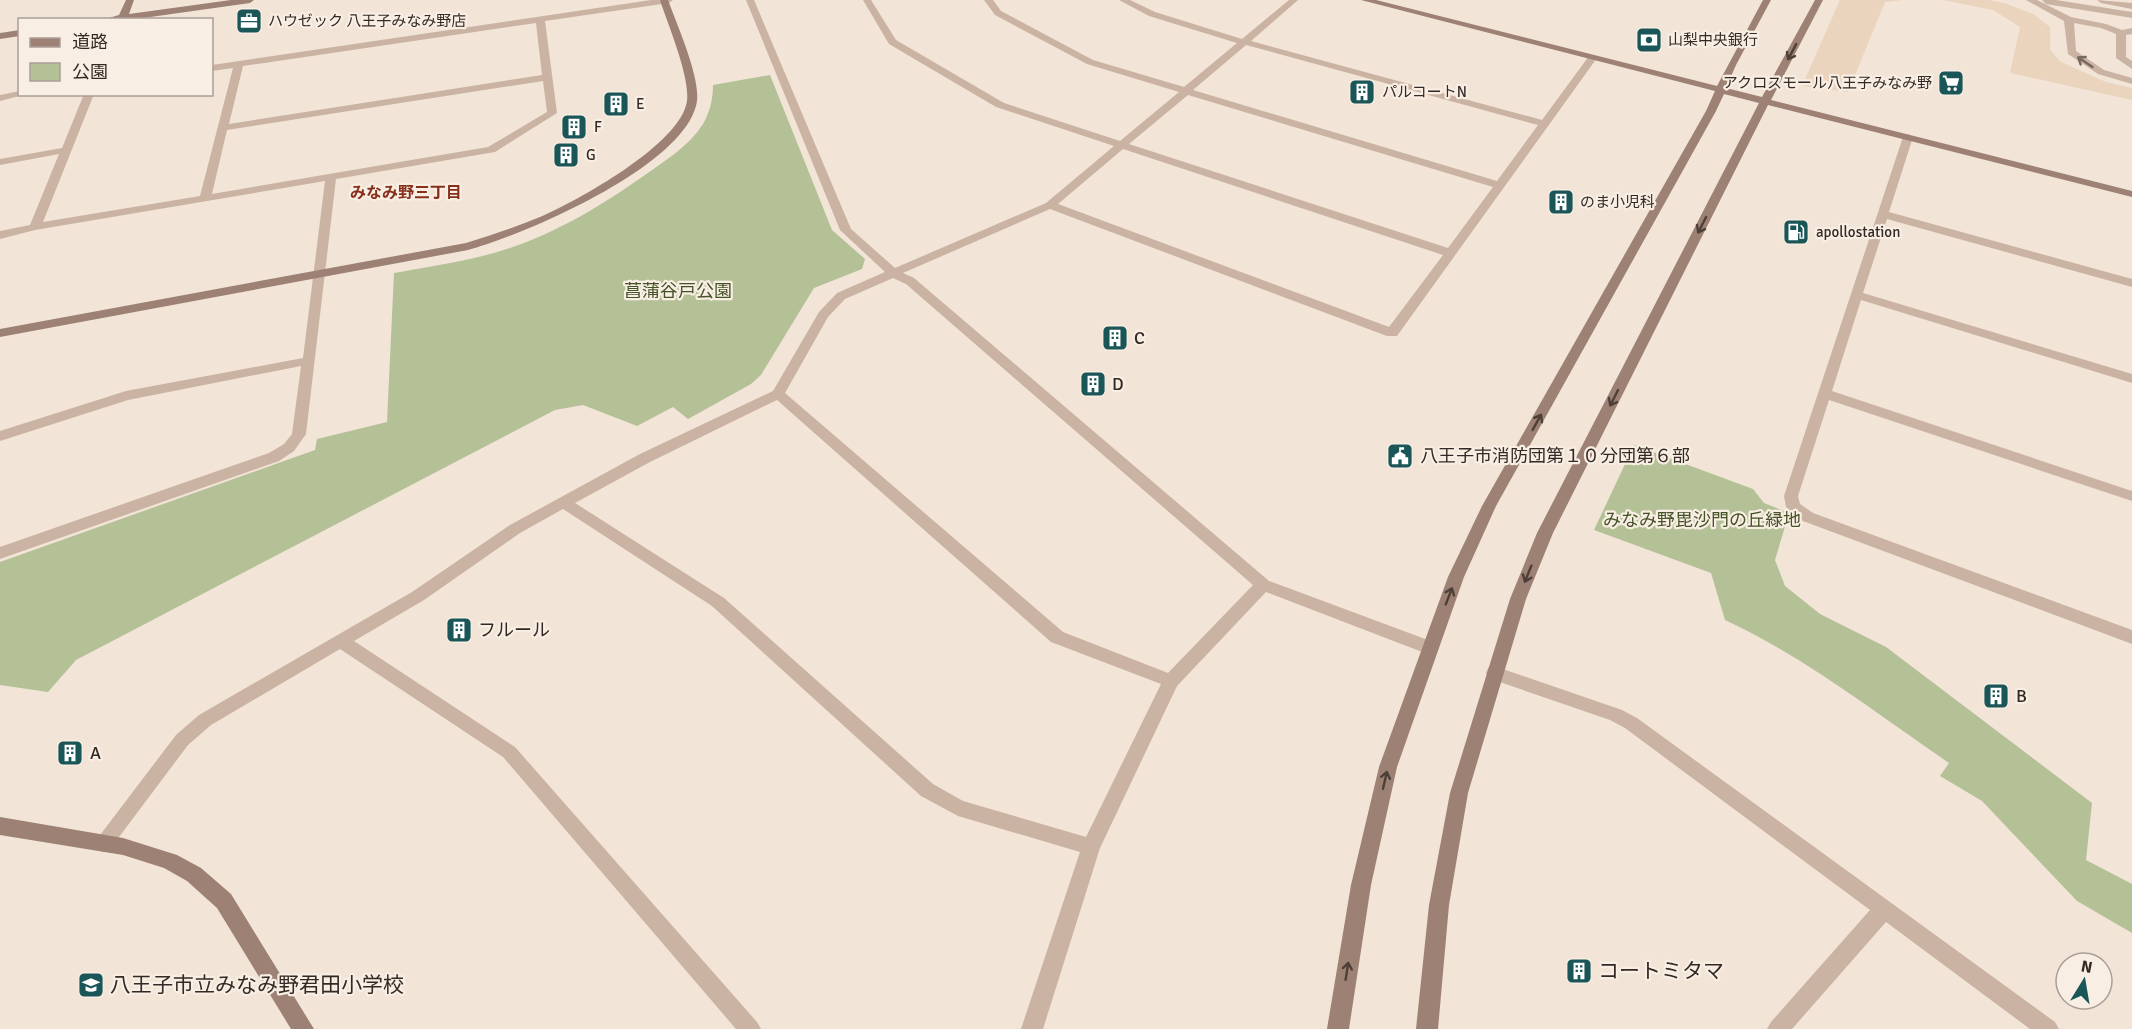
<svg xmlns="http://www.w3.org/2000/svg" width="2132" height="1029" viewBox="0 0 2132 1029" font-family="Signika,'Noto Sans JP',sans-serif">
<rect width="100%" height="100%" fill="#f2e4d7"/>
<g fill="#b4c197">
<path d="M770,75L832,230L865,259L862,269L814,288L761,375L751,384L688,419L673,407L637,426L583,405L555,410L76,660L48,692L0,685V562L315,450L317,439L387,422L394,273C432,266 472,261 510,248C560,231 602,205 645,175C666,160 689,146 703,124C710,112 713,99 713,85Z"/>
<path d="M1634,445L1753,489L1764,503L1789,513L1775,560L1785,586L1820,614L1886,647L2092,803L2086,860L2132,884V933L2077,901L1982,801L1940,776L1949,763C1877,714 1805,657 1725,620L1711,573L1594,530Z"/>
</g>
<g fill="#ead4bd">
<path d="M1840,0H1903L1885,2L1848,92L1802,86Z"/>
<path d="M1943,0H1989L2007,4L2035,15L2050,27V50L2061,62L2106,82L2132,88V100L2010,73L2020,27L1993,10Z"/>
</g>
<g fill="none" stroke-linecap="round" stroke-linejoin="round">
<g fill="#cab3a3" fill-rule="evenodd">
<path d="M2026,0H2037L2071,17L2106,24L2122,30L2132,28V34L2126,35V57L2132,61V69L2116,58V34L2101,28L2074,23L2076,51L2104,70L2132,78V84L2098,74L2068,54L2064,21Z"/>
<path d="M2042,0H2056L2132,12V18L2046,4Z"/>
</g>
<g fill="#cab3a3" fill-rule="evenodd">
<path d="M651,0H673L669,3L545,21L557,113L495,152L336,179L306,434L294,451L279,461L0,559V547L269,453L284,444L292,434L301,366L128,400L0,441V431L126,391L303,358L325,181L35,230L0,239V231L30,225L59,154L0,165V159L62,148L84,94H94L43,222L200,196L233,68L212,71V65ZM536,23L542,75L229,124L243,66ZM543,81L547,112L488,147L212,194L227,130Z"/>
<path d="M746,0H754L851,229L895,268L1046,203L1114,146L996,107L889,44L863,0H871L896,40L1004,103L1120,141L1179,92L1087,64L995,15L984,0H993L1001,11L1093,60L1184,87L1237,43L1149,16L1119,0H1130L1155,12L1242,39L1289,0H1298L1251,41L1542,120L1589,56L1597,58L1397,336H1387L1050,209L903,273L914,278L1269,581L1436,643L1438,648L1436,653L1430,655L1266,592L1177,686L1100,848L1043,1029H1021L1080,852L958,816L921,796L712,606L563,509L520,533L424,600L354,641L515,747L757,1022L761,1029H736L503,757L340,649L211,725L188,745L110,849L103,852L96,849L94,843L176,735L199,715L412,592L510,525L640,454L773,391L819,312L837,293L885,272L840,230ZM1246,45L1538,125L1497,181L1193,90ZM1188,95L1493,187L1448,248L1129,144ZM1123,149L1443,255L1389,327L1058,204ZM893,278L906,284L1253,585L1168,673L1063,632L785,393L828,317L845,299ZM777,400L1051,642L1161,684L1086,837L963,801L933,784L724,598L575,503L650,462Z"/>
<path d="M2097,0L2132,3V9L2101,3Z"/>
<path d="M20,91V94H27L0,101V95Z"/>
<path d="M1908,134L1913,137L1889,212L2132,279V287L1887,219L1863,293L2132,374V383L1861,300L1832,391L2132,491V501L1829,400L1798,496L1800,504L1813,513L2132,630V644L1803,521L1786,507L1784,496L1903,137Z"/>
<path d="M1494,666L1622,710L1637,718L2055,1022L2059,1029H2030L1886,922L1792,1029H1767L1771,1022L1870,910L1625,728L1610,720L1488,678L1486,673L1488,668Z"/>
</g>
<g fill="#9d8174" fill-rule="evenodd">
<path d="M126,0H134L129,14L231,0H254L250,3L129,20H102L119,15Z"/>
<path d="M660,0H668C677,25 700,76 697,101C688,165 524,235 468,250L0,337V329L466,243C491,235 516,227 540,217C577,201 681,144 687,101C690,76 668,25 660,0Z"/>
<path d="M1361,0H1376L1717,86L1763,0H1771L1736,65L1726,88L1762,97L1815,0H1823L1771,100L2132,191V197L1768,105L1553,533L1526,599L1468,793L1449,905L1438,1029H1416L1429,905L1450,793L1510,599L1537,533L1759,103L1724,94L1716,111L1496,506L1464,577L1397,767L1371,885L1349,1029H1327L1351,885L1379,767L1448,577L1482,506L1706,111L1715,91Z"/>
<path d="M20,30V36L0,39V33Z"/>
<path d="M0,817L123,838L177,855L201,868L231,894L314,1029H291L217,908L187,881L164,868L123,855L0,835Z"/>
</g>
</g>
<defs><path id="oneway-shaft" d="M-6 0H5M1.5-3L5.5 0L1.5 3" fill="none" stroke-width="1.6" stroke-linecap="round" stroke-linejoin="round" transform="scale(1.5)"/></defs>
<g stroke="#4e3f39">
<use href="#oneway-shaft" transform="translate(1792 52) rotate(118)"/>
<use href="#oneway-shaft" transform="translate(1702 225) rotate(117)"/>
<use href="#oneway-shaft" transform="translate(1614 398) rotate(117)"/>
<use href="#oneway-shaft" transform="translate(1537 422) rotate(-61)"/>
<use href="#oneway-shaft" transform="translate(1528 574) rotate(112)"/>
<use href="#oneway-shaft" transform="translate(1449 596) rotate(-69)"/>
<use href="#oneway-shaft" transform="translate(1385 780) rotate(-77)"/>
<use href="#oneway-shaft" transform="translate(1347 971) rotate(-81)"/>
</g>
<use stroke="#78675e" href="#oneway-shaft" transform="translate(2085 62) rotate(-146)"/>
<defs>
<symbol id="office-square" viewBox="-11 -11 22 22"><rect x="-9" y="-9" width="18" height="18" rx="4" fill="#1a5557" stroke="#f9eee3"/><path d="M-6-3h4V-5.5h4V-3h4V5H-6ZM-1-4.5V-3h2v-1.5ZM-6 0V1H6V0Z" fill="#fff"/></symbol>
<symbol id="bank-square" viewBox="-11 -11 22 22"><rect x="-9" y="-9" width="18" height="18" rx="4" fill="#1a5557" stroke="#f9eee3"/><path d="M-6-4H6V4H-6ZM0-2.3a2.3 2.3 0 1 0 0 4.6a2.3 2.3 0 1 0 0-4.6Z" fill="#fff"/></symbol>
<symbol id="supermarket-square" viewBox="-11 -11 22 22"><rect x="-9" y="-9" width="18" height="18" rx="4" fill="#1a5557" stroke="#f9eee3"/><path d="M-6-5.5h2.5l.6 2H6L4.5 2H-2.5L-4.4-4H-6ZM-1.5 3.2a1.3 1.3 0 1 0 .1 0ZM3 3.2a1.3 1.3 0 1 0 .1 0Z" fill="#fff"/></symbol>
<symbol id="building-square" viewBox="-11 -11 22 22"><rect x="-9" y="-9" width="18" height="18" rx="4" fill="#1a5557" stroke="#f9eee3"/><path d="M-4-6H4V6H1V3H-1V6H-4ZM-2.5-4.3h1.7v1.8h-1.7ZM.8-4.3h1.7v1.8H.8ZM-2.5-1h1.7V.8h-1.7ZM.8-1h1.7V.8H.8Z" fill="#fff"/></symbol>
<symbol id="fuel-square" viewBox="-11 -11 22 22"><rect x="-9" y="-9" width="18" height="18" rx="4" fill="#1a5557" stroke="#f9eee3"/><path d="M-5.5-6h7V0h2V4h1.3V-2.5L3-4.5l.8-.8L6-3V5H2.5V1h-1V6h-7ZM-4.2-4.7v3.2H.2V-4.7Z" fill="#fff"/></symbol>
<symbol id="civic-square" viewBox="-11 -11 22 22"><rect x="-9" y="-9" width="18" height="18" rx="4" fill="#1a5557" stroke="#f9eee3"/><path d="M-.6-6.5H3V-4.5H.6V-3L4-1V1h2V6H-6V1h2V-1L-.6-3ZM-1.2 2.5V6h2.4V2.5Z" fill="#fff"/></symbol>
<symbol id="school-square" viewBox="-11 -11 22 22"><rect x="-9" y="-9" width="18" height="18" rx="4" fill="#1a5557" stroke="#f9eee3"/><path d="M0-5L7-2L0 1L-7-2ZM-4 1L0 2.5L4 1V4Q0 6-4 4Z" fill="#fff"/></symbol>
</defs>
<g fill-rule="evenodd">
<use href="#office-square" x="234" y="6" width="30" height="30"/>
<use href="#bank-square" x="1634" y="25" width="30" height="30"/>
<use href="#supermarket-square" x="1936" y="68" width="30" height="30"/>
<use href="#building-square" x="1347" y="77" width="30" height="30"/>
<use href="#building-square" x="601" y="89" width="30" height="30"/>
<use href="#building-square" x="559" y="112" width="30" height="30"/>
<use href="#building-square" x="551" y="140" width="30" height="30"/>
<use href="#building-square" x="1546" y="187" width="30" height="30"/>
<use href="#fuel-square" x="1781" y="217" width="30" height="30"/>
<use href="#building-square" x="1100" y="323" width="30" height="30"/>
<use href="#building-square" x="1078" y="369" width="30" height="30"/>
<use href="#civic-square" x="1385" y="441" width="30" height="30"/>
<use href="#building-square" x="444" y="615" width="30" height="30"/>
<use href="#building-square" x="1981" y="681" width="30" height="30"/>
<use href="#building-square" x="55" y="738" width="30" height="30"/>
<use href="#building-square" x="1564" y="956" width="30" height="30"/>
<use href="#school-square" x="76" y="970" width="30" height="30"/>
</g>
<g text-anchor="middle" stroke-width="4.5" stroke-linejoin="round" paint-order="stroke">
<g font-size="15" fill="#342925" stroke="#f9eee3" text-anchor="start">
<text x="268" y="26">ハウゼック 八王子みなみ野店</text>
<text x="1668" y="45">山梨中央銀行</text>
<text x="1932" y="88" text-anchor="end">アクロスモール八王子みなみ野</text>
<text x="1382" y="97">パルコートN</text>
<text x="636" y="109">E</text>
<text x="594" y="132">F</text>
<text x="586" y="160">G</text>
<text x="1580" y="207">のま小児科</text>
<text x="1816" y="237">apollostation</text>
</g>
<g font-size="16" font-weight="bold" fill="#86301c" stroke="#f9eee3">
<text x="406" y="198">みなみ野三丁目</text>
</g>
<g font-size="18" fill="#455328" stroke="#f9eee3">
<text x="678" y="297">菖蒲谷戸公園</text>
<text x="1702" y="526">みなみ野毘沙門の丘緑地</text>
</g>
<g font-size="18" fill="#342925" stroke="#f9eee3" text-anchor="start">
<text x="1134" y="344">C</text>
<text x="1112" y="390">D</text>
<text x="1420" y="462">八王子市消防団第１０分団第６部</text>
<text x="478" y="636">フルール</text>
<text x="2016" y="702">B</text>
<text x="90" y="759">A</text>
</g>
<g font-size="21" fill="#342925" stroke="#f9eee3" text-anchor="start">
<text x="1598" y="978">コートミタマ</text>
<text x="110" y="992">八王子市立みなみ野君田小学校</text>
</g>
</g>
<rect x="18" y="18" width="195" height="78" fill="#f9eee3" stroke="#aa9f97" stroke-width="1.5"/>
<rect x="30" y="38" width="30" height="9" fill="#9d8174" stroke="#aa9f97" stroke-width="1.5"/>
<text x="72" y="48" font-size="18" fill="#342925">道路</text>
<rect x="30" y="63" width="30" height="18" fill="#b4c197" stroke="#aa9f97" stroke-width="1.5"/>
<text x="72" y="78" font-size="18" fill="#342925">公園</text>
<g transform="translate(2084 981) rotate(11)"><circle r="28" fill="#f9eee3" stroke="#aa9f97" stroke-width="1.5"/>
<path d="M0-4.5L10 22L0 15L-10 22Z" fill="#1a5557"/>
<text y="-9" font-size="16" font-weight="bold" text-anchor="middle" fill="#342925">N</text>
</g>
</svg>
